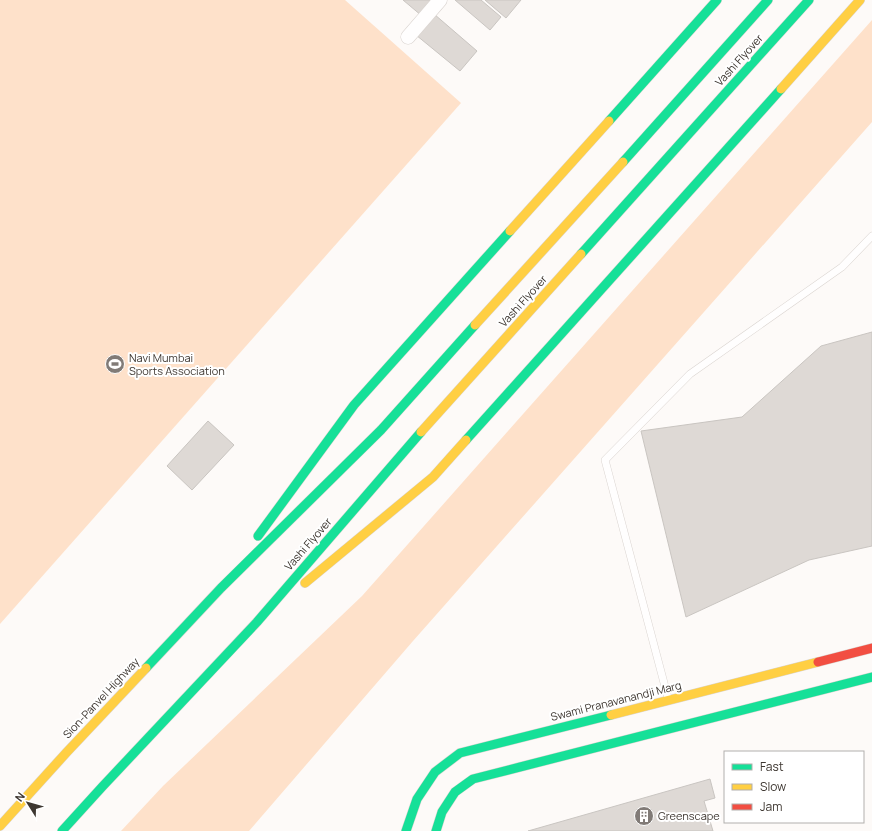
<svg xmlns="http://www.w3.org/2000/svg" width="872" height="831" viewBox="0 0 872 831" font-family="Manrope,sans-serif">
<rect width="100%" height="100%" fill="#fdfaf8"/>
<g fill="#fee1ca">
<path d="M0,0H345L461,103L0,624Z"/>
<path d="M872,20V122L413,641L249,831H121L163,786L362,596Z"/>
</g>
<g fill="#ded9d5" stroke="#c9c5c1">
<path d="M403,0H435L422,16Z"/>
<path d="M455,0H481L501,17L490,30Z"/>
<path d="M485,0H521L506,18Z"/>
<path d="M434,14L477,51L460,71L416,35Z"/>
<path d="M872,332V546L809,560L686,617L641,431L742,417L821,346Z"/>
<path d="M208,421L234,445L192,490L167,466Z"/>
<path d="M710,779L715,798L704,801L713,831H528Z"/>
</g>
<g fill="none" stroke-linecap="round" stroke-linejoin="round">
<defs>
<path id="lane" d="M668,698L605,460L690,374L842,267L872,236"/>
<path id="street" d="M408,37L440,0"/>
<g id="fast">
<path d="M609,121L717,0"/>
<path d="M623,162L768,0"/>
<path d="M581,254L809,0"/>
<path d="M466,440L781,89"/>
<path d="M258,536L354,405L510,231"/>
<path d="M146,668L221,588L381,430L475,325"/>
<path d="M62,831L102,787L257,622L421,432"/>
<path d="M406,831L417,799L435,772L460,753L611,715"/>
<path d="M436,831L442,812L455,792L473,779L872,677"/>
</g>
<g id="slow">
<path d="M781,89L860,0"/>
<path d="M510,231L609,121"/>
<path d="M475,325L623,162"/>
<path d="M421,432L581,254"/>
<path d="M305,583L433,477L466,440"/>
<path d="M611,715L818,662"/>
<path d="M0,826L66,753L146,668"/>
</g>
<path id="jam" d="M818,662L872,648"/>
</defs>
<use href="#lane" stroke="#dad4d0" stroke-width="8"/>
<use href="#street" stroke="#dad4d0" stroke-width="15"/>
<use href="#fast" stroke="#dad4d0" stroke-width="10"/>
<use href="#slow" stroke="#dad4d0" stroke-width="10"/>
<use href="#jam" stroke="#dad4d0" stroke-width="10"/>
<use href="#lane" stroke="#fffefe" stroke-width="7"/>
<use href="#street" stroke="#fffefe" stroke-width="14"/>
<use href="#fast" stroke="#16e098" stroke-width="9"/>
<use href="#slow" stroke="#ffcf43" stroke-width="9"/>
<use href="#jam" stroke="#f24e42" stroke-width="9"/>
</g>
<defs>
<symbol id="stadium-disc" viewBox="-11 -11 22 22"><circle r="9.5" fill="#817b77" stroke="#fff"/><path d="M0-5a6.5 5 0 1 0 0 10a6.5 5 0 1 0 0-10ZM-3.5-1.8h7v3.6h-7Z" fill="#fff"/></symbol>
<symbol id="building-disc" viewBox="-11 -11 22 22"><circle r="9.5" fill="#817b77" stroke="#fff"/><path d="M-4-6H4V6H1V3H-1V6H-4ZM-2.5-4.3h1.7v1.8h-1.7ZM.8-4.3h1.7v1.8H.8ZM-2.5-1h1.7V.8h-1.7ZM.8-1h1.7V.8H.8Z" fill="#fff"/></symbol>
</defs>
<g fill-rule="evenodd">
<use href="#stadium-disc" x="104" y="353" width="22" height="22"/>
<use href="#building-disc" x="633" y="805" width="22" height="22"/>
</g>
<g text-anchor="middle" stroke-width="4" stroke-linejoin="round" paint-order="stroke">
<g font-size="11" fill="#3e3731" stroke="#fff">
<text transform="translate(739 60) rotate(-48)" y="4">Vashi Flyover</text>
<text transform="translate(523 301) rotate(-48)" y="4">Vashi Flyover</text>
<text transform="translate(308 544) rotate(-49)" y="4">Vashi Flyover</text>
<text transform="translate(101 698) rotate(-47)" y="4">Sion-Panvel Highway</text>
<text transform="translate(616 701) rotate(-14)" y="4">Swami Pranavanandji Marg</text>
</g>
<g font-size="11" fill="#3e3731" stroke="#fff" text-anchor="start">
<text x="129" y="362">Navi Mumbai<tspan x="129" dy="13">Sports Association</tspan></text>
<text x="658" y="820">Greenscape</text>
</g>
</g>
<rect x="724" y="751" width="140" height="72" fill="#ffffff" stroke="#b2afad"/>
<rect x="732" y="764" width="20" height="6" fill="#16e098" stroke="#b2afad"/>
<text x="760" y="771" font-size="12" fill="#3e3731">Fast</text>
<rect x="732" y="784" width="20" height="6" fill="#ffcf43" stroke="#b2afad"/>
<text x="760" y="791" font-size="12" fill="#3e3731">Slow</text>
<rect x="732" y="804" width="20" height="6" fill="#f24e42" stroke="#b2afad"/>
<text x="760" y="811" font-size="12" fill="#3e3731">Jam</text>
<g transform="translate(28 803) rotate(307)" stroke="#ffffff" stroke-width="3" paint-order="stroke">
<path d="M0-3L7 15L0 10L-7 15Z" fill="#3e3731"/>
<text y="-6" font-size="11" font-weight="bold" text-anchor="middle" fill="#3e3731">N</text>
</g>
</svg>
